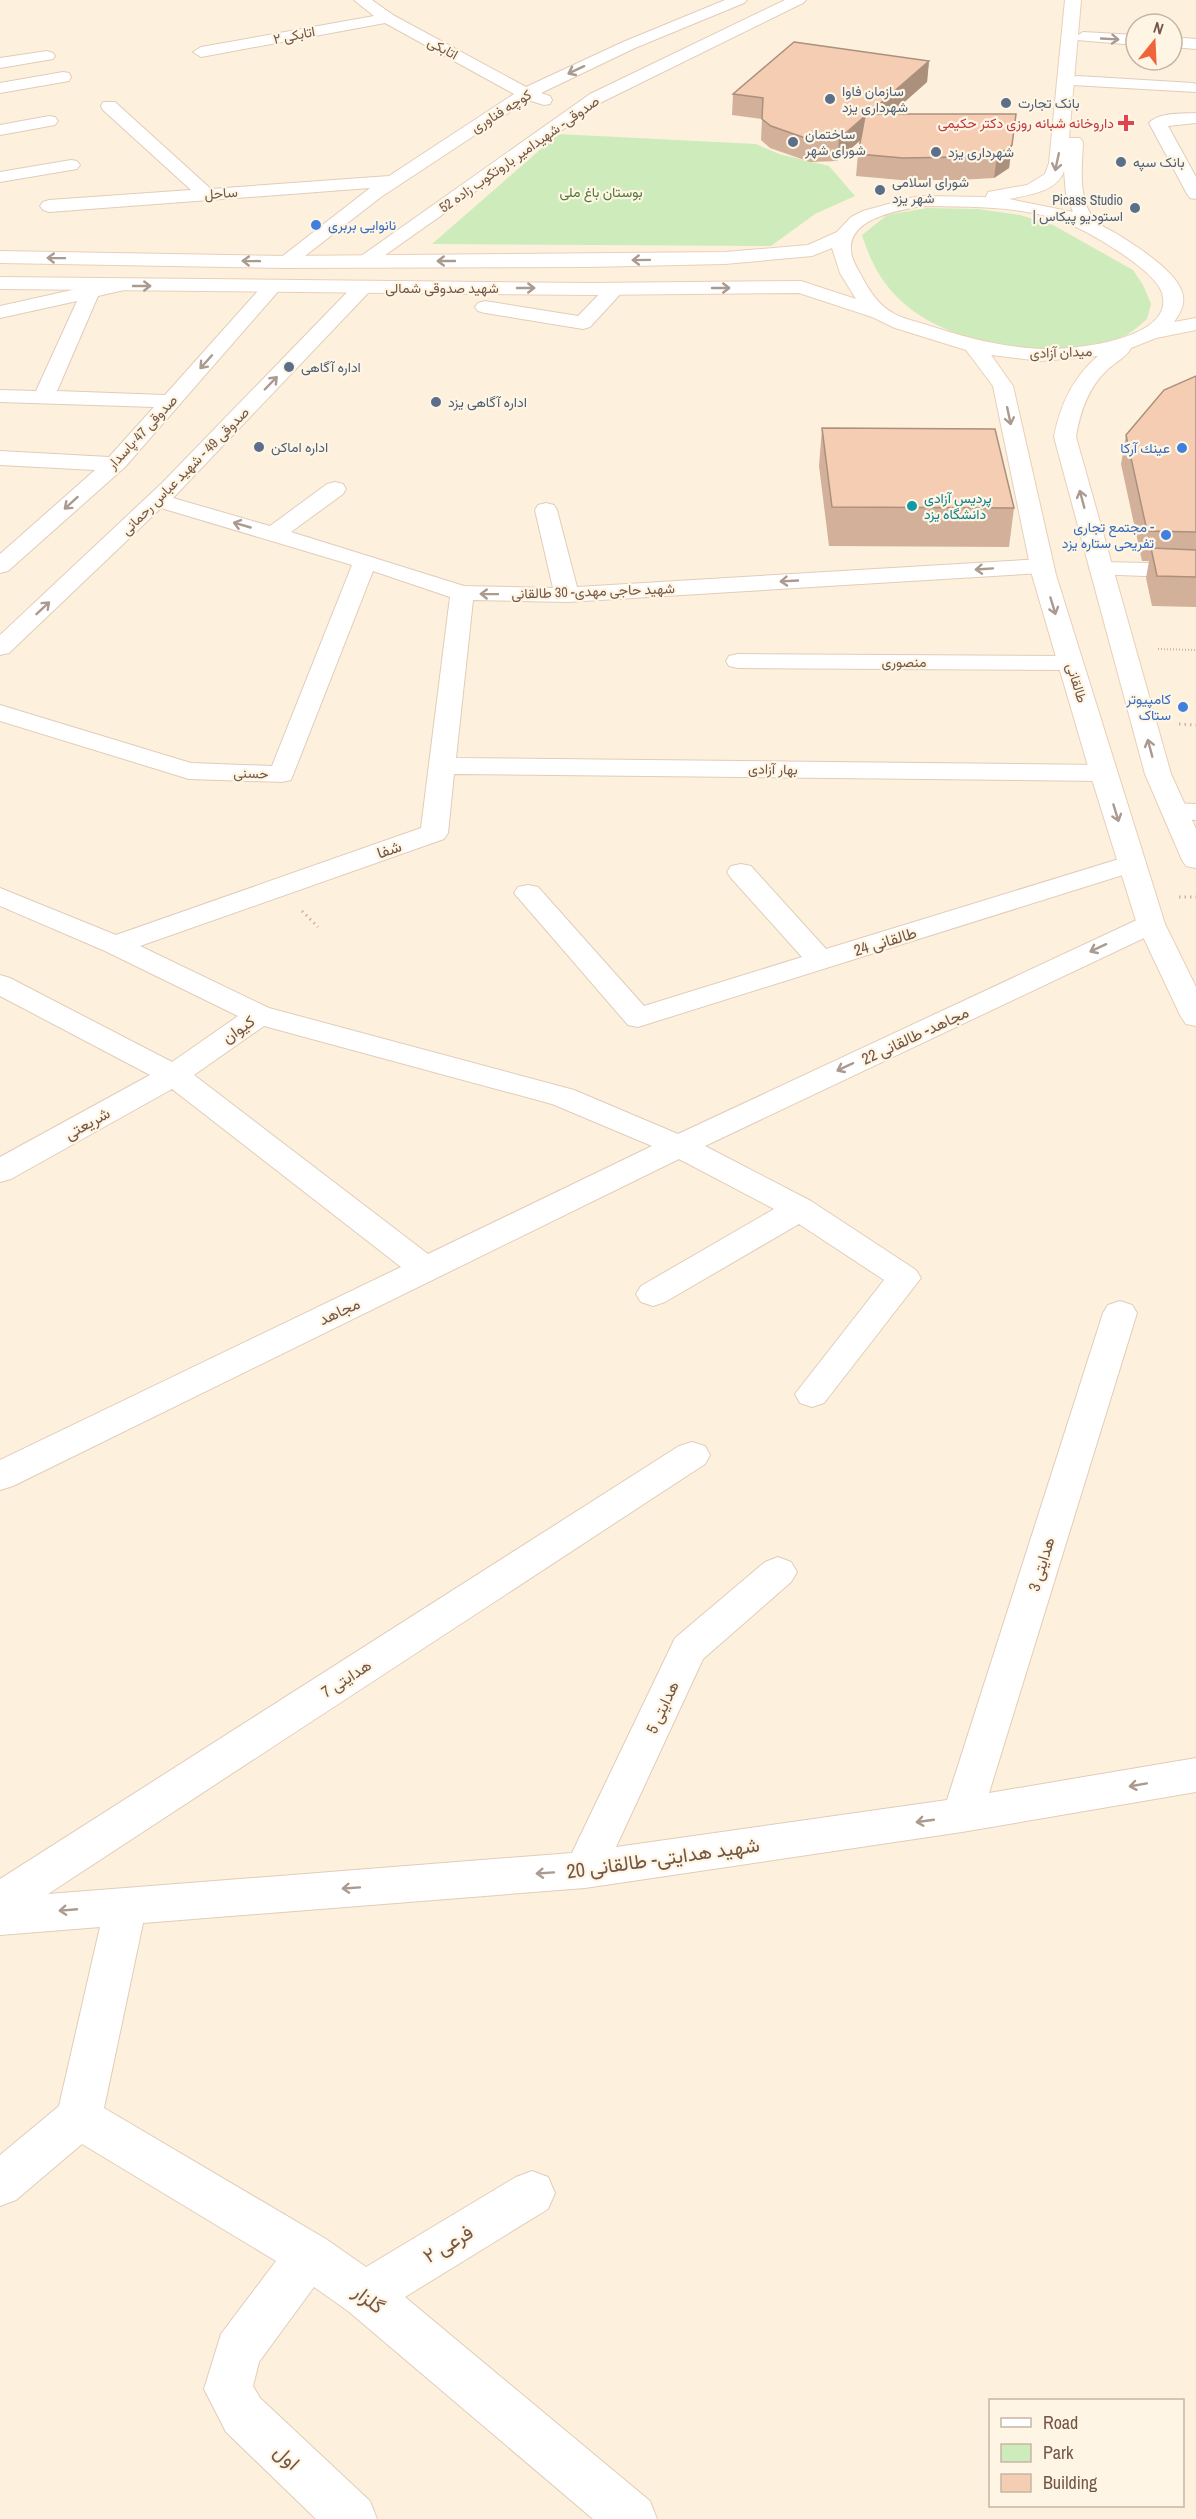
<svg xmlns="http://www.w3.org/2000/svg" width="1196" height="2519" viewBox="0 0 1196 2519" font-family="'Archivo Narrow',Vazirmatn,sans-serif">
<rect width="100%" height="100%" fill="#fdf1dd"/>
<g fill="#ceebbb">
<path d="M558,134L756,144L779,154L829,166L855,196L815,214L771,246L432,244Z"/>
<path d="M927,208L978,209L1020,215L1053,225L1133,270L1143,285L1151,304L1147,319C1138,327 1128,336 1117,339C1053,360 945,347 897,297C880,280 869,258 862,235L887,215Z"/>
</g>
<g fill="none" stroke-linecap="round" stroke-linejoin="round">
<defs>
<g id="street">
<path d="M354,0H372L393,15L526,87L623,42L725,0H747L744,3L635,48L541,93L550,96L552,100L550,104L544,105L528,100L381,197L292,266H278L275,262L370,188L49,212L43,210L40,206L43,202L49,200L191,190L103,110L101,106L103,102H115L211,189L389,176L514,94L385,23L201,57L193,52L201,47L374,16Z"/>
<path d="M785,0H806L803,3L602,102L371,265H357L354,261L590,94Z"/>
<path d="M1083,32L1136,35V45L1077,40L1075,37Z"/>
<path d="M1172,37L1196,39V49L1172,47Z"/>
<path d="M47,51L53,53L55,56L53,59L0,68V58Z"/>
<path d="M63,72L69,73L71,77L69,81L0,93V83Z"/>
<path d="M1078,76L1193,83L1196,84V92L1072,85L1070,81L1072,77Z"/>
<path d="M1196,113V123L1168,126L1196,177V199L1190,198L1187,194L1149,123C1159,112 1182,114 1196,113Z"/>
<path d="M49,116L55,117L58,121L55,125L0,135V125Z"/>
<path d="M71,160L77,161L80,165L77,169L0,182V172Z"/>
<path d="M117,280L124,282L127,286L124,290L98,296L57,391L165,395L265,283H279L282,287L125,467L8,571L0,573V554L95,470L0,465V451L109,457L154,407L0,402V390L36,391L77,301L0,318V306Z"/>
<path d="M363,281L370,283L373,287L370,291L173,498L270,526L327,484L335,482L343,484L346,489L343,494L291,532L464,586L553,588L535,510L538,505L546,503L554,505L557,510L577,587L1042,559L1050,561L1054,566L1050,571L1042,573L567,602L473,600L456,758L1103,765L1112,767L1116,773L1112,779L1103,781L454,774L448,833L444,839L140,946L269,1008L574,1090L678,1134L1141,918L1151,915L1161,918L1165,924L1161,930L705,1146L811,1201L916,1270L921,1278L824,1403L812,1407L800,1403L795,1394L884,1280L799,1224L665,1302L653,1306L641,1302L636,1294L641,1286L774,1209L679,1159L13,1486L0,1490V1460L401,1267L172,1089L11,1179L0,1182V1157L150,1075L0,996V975L10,978L172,1062L238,1016L105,951L0,906V888L116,935L421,828L450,597L373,571L291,780L282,782L189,779L0,721V705L191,763L272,766L352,565L161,508L9,653L0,655V635L162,483L356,283ZM264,1026L552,1104L652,1146L428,1254L194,1075Z"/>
<path d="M615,283L622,285L625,289L590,327L583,329L485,313L478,311L475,307L478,303L485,301L578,316L608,285Z"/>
<path d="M1101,562L1196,564V578L1093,574L1089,569L1093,564Z"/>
<path d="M738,654L1070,656L1079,658L1082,663L1079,668L1070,670L738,668L729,666L726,661L729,656Z"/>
<path d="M1174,803L1196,804V820L1165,817L1161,811L1165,805Z"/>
<path d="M1132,855L1142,857L1146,863L1142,869L638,1027L628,1025L514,893L518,887L528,885L538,887L644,1006L802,957L731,878L727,872L731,866L741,864L751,866L826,949Z"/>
<path d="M1120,1301L1132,1305L1137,1313L989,1793L1196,1758V1792L962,1832L585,1888L143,1923L104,2108L326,2239L366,2267L516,2177L532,2171L548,2177L555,2193L548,2209L405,2297L650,2501L657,2519H593L348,2311L314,2287L259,2362L253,2386L260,2398L370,2501L377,2519H316L226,2432L204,2389L221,2334L276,2261L82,2144L16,2200L0,2206V2155L59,2106L100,1927L0,1935V1879L679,1446L692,1442L705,1446L710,1455L705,1464L48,1894L572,1853L675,1638L765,1562L778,1557L791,1562L797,1572L791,1582L703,1659L616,1847L947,1800L1103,1313L1108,1305Z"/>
</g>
<path id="secondary" d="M1065,0H1081L1069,138H1080L1083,142C1082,167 1077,203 1097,222C1102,227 1111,230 1117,234C1136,246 1175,270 1182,292C1186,304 1180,313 1174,322L1196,318V330L1156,338L1131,348C1127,357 1114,363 1107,370C1088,388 1080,412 1076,437L1171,774L1196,829V868L1186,866L1182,860L1145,774L1054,437C1060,405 1073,377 1098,356L1040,361L991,355L1013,386L1056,575L1165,924L1196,987V1026L1186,1024L1181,1017L1137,924L1090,773L1032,575L993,386L966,350L895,328L872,317L799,293L590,295L0,289V277L590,283L801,281L856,299L840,273L832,248L812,256L725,264L588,267L285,268L0,263V251L285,256L725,252L808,245L837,232L851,217L863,211L910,198L921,196L986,197L988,192L1027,185L1045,174L1049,163ZM1064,171L1066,194L1073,212L1009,199C1028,195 1057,192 1064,171ZM921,206C968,207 1020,205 1065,222C1086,230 1156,270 1162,293C1176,338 1079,349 1051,349C1008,349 967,338 927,325C915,321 903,319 893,313C878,305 868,289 861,275C857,268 851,258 851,250C849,218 897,211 921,206Z"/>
</defs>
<use href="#street" stroke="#e1ccb9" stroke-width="2"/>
<use href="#secondary" stroke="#e9cfb8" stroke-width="2"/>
<path stroke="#d8b197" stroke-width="2" stroke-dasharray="1 2" stroke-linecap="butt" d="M1158,649L1196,650"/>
<g stroke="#d8b197" stroke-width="3" stroke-dasharray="1.5 4" stroke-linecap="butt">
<path d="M1179,724L1196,725"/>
<path d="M1179,897H1196"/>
<path d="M302,911L318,927"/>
</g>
<use href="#street" fill="#fff" fill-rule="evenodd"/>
<use href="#secondary" fill="#fff" fill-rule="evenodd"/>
</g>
<g fill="#d2b09a">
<path d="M929,61L927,82L891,114L1013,136L1009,168L994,178L958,180H901L856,176L858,154L860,140L837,161L810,162L770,148L761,140L762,119L732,115L733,94Z"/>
<path d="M1196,376V607L1152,606L1146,578L1149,561H1142L1121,464L1126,435Z"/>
<path d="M822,428L1014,508L1009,547L829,546L819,466Z"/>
</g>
<g fill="#ab907d">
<path d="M929,61L927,82L866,136L868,114Z"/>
<path d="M1016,114L1009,168L994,178L997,156Z"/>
<path d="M865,116L863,138L837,161L839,139Z"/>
</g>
<g fill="#f4cdb3" stroke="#ab907d" stroke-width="1.5">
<path d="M794,42L929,61L868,114H1016L1012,145L997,156L960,157L903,158L858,154L865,116L839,139L811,140L771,126L762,119L763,98L733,94Z"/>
<path d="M1196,376V532L1147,531L1126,435L1164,390Z"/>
<path d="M822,428L995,429L1014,508L832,507Z"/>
<path d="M1151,548L1196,550V577L1157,576Z"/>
</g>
<defs><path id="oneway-shaft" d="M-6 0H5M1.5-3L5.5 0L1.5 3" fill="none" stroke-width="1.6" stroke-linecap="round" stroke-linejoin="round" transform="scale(1.5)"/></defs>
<g stroke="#ab9a8f">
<use href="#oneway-shaft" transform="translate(1110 39) rotate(3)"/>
<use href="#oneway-shaft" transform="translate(576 70) rotate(155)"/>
<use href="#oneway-shaft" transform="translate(1057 162) rotate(102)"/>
<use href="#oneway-shaft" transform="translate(56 258) rotate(-179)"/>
<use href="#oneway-shaft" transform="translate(641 260) rotate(179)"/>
<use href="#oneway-shaft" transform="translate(251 261) rotate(-179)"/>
<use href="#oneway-shaft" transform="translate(446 261) rotate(-180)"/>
<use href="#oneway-shaft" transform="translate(142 286)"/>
<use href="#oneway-shaft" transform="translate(526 288)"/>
<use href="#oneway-shaft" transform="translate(721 288)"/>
<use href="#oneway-shaft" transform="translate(206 362) rotate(132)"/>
<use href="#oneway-shaft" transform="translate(271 383) rotate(-46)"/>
<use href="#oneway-shaft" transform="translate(1009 416) rotate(78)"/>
<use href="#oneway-shaft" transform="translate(1082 499) rotate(-105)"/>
<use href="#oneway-shaft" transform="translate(71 503) rotate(138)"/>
<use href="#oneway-shaft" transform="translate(242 525) rotate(-164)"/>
<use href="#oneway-shaft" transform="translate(984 569) rotate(176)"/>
<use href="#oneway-shaft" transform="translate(789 581) rotate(177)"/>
<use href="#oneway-shaft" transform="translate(489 594) rotate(-179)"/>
<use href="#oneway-shaft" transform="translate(1053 606) rotate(73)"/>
<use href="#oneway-shaft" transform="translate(43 608) rotate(-43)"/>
<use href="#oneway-shaft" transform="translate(1150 748) rotate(-105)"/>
<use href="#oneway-shaft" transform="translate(1116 813) rotate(73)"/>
<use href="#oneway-shaft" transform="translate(1098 948) rotate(155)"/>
<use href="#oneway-shaft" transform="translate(845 1067) rotate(155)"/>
<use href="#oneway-shaft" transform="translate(1138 1785) rotate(170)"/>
<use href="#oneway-shaft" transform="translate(925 1821) rotate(172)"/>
<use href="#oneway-shaft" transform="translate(545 1873) rotate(176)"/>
<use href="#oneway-shaft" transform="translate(351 1888) rotate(176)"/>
<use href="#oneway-shaft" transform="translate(68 1910) rotate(175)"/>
</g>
<g fill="#5c6f8a" stroke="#fff5e4" stroke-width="2">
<circle cx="830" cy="99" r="6"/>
<circle cx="1006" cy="103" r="6"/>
<circle cx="793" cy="142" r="6"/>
<circle cx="936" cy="152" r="6"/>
<circle cx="1121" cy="162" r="6"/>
<circle cx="880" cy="190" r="6"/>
<circle cx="1135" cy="208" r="6"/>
<circle cx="289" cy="367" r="6"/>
<circle cx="436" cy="402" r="6"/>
<circle cx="259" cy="447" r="6"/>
</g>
<path fill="#e0444e" stroke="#fff5e4" stroke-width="2" d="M1123 114h6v6h6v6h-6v6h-6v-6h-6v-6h6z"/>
<g fill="#3f7fe0" stroke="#fff5e4" stroke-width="2">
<circle cx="316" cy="225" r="6"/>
<circle cx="1182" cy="448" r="6"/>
<circle cx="1166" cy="535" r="6"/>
<circle cx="1183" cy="707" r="6"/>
</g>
<circle fill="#0f9aa8" stroke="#fff5e4" stroke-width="2" cx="912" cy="506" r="6"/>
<g text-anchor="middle" stroke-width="4.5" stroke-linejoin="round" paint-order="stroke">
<g font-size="14" fill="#735645" stroke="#fff5e4">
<text transform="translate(294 35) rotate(-11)" y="5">اتابکی ۲</text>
<text transform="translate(443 48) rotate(29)" y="5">اتابکی</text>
<text transform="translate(501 111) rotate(-32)" y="5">کوچه فناوری</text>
<text transform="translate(519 154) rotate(-35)" y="5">52 صدوقی- شهیدامیر باروتکوب زاده</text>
<text transform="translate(221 193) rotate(-4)" y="5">ساحل</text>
<text x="442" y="293">شهید صدوقی شمالی</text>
<text transform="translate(1061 352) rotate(-2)" y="5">میدان آزادی</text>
<text transform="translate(142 432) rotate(-47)" y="5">صدوقی 47-پاسدار</text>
<text transform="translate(185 471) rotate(-45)" y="5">صدوقی 49 - شهید عباس رحمانی</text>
<text transform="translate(593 591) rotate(-2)" y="5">شهید حاجی مهدی- 30 طالقانی</text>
<text x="904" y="667">منصوری</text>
<text transform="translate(1077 683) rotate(73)" y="5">طالقانی</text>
<text transform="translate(773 769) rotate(1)" y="5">بهار آزادی</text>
<text transform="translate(251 773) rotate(2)" y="5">حسنی</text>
</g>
<g font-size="14" fill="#4e5e75" stroke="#fff5e4" text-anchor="start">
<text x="842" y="96">سازمان فاوا<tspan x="842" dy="16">شهرداری یزد</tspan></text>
<text x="1018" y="108">بانک تجارت</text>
<text x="805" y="139">ساختمان<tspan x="805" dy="16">شورای شهر</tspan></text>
<text x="948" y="157">شهرداری یزد</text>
<text x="1133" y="167">بانک سپه</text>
<text x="892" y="187">شورای اسلامی<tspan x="892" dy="16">شهر یزد</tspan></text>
<text x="1123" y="205" text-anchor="end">Picass Studio<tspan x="1123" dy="16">| استودیو پیکاس</tspan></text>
<text x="301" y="372">اداره آگاهی</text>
<text x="448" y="407">اداره آگاهی یزد</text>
<text x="271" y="452">اداره اماکن</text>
</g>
<g font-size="14" fill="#be3a42" stroke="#fff5e4" text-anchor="end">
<text x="1114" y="128">داروخانه شبانه روزی دکتر حکیمی</text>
</g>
<g font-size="14" fill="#4e7a3c" stroke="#fff5e4">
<text x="601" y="197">بوستان باغ ملی</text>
</g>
<g font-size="14" fill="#366cbe" stroke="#fff5e4" text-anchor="end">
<text x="328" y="230" text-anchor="start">نانوایی بربری</text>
<text x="1170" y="453">عينك آركا</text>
<text x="1154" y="532">مجتمع تجاری -<tspan x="1154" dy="16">تفریحی ستاره یزد</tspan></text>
<text x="1171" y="704">کامپیوتر<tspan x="1171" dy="16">ستاک</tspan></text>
</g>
<g font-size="14" fill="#0d838f" stroke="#fff5e4" text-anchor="start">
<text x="924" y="503">پردیس آزادی<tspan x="924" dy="16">دانشگاه یزد</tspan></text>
</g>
<g font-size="16" fill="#735645" stroke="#fff5e4">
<text transform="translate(389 849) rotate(-19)" y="6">شفا</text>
<text transform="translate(885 941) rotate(-17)" y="6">طالقانی 24</text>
<text transform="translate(238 1029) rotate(-35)" y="6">کیوان</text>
<text transform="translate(915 1035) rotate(-25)" y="6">مجاهد- طالقانی 22</text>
<text transform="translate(87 1123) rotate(-29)" y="6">شریعتی</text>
<text transform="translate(339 1311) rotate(-25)" y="6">مجاهد</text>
<text transform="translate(1041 1564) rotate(-73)" y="6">هدایتی 3</text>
<text transform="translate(346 1678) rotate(-33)" y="6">هدایتی 7</text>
<text transform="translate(662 1707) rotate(-65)" y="6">هدایتی 5</text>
</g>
<g font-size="20" fill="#735645" stroke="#fff5e4">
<text transform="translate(663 1858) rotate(-8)" y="7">شهید هدایتی- طالقانی 20</text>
<text transform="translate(448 2244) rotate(-31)" y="7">فرعی ۲</text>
<text transform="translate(369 2299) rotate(38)" y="7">گلزار</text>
<text transform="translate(287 2457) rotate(43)" y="7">اول</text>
</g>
</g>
<rect x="989" y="2399" width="195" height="108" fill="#fff5e4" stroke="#c7b5a4" stroke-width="1.5"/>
<rect x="1001" y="2418" width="30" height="9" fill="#ffffff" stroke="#c7b5a4" stroke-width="1.5"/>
<text x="1043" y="2429" font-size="18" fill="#735645">Road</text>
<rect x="1001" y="2444" width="30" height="18" fill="#ceebbb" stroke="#c7b5a4" stroke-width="1.5"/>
<text x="1043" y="2459" font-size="18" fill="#735645">Park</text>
<rect x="1001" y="2474" width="30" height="18" fill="#f4cdb3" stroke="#c7b5a4" stroke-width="1.5"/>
<text x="1043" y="2489" font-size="18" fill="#735645">Building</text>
<g transform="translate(1154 42) rotate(18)"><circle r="28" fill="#fff5e4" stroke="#c7b5a4" stroke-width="1.5"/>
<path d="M0-4.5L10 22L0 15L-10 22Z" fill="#ef643a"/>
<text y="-9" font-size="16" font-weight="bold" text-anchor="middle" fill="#735645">N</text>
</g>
</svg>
